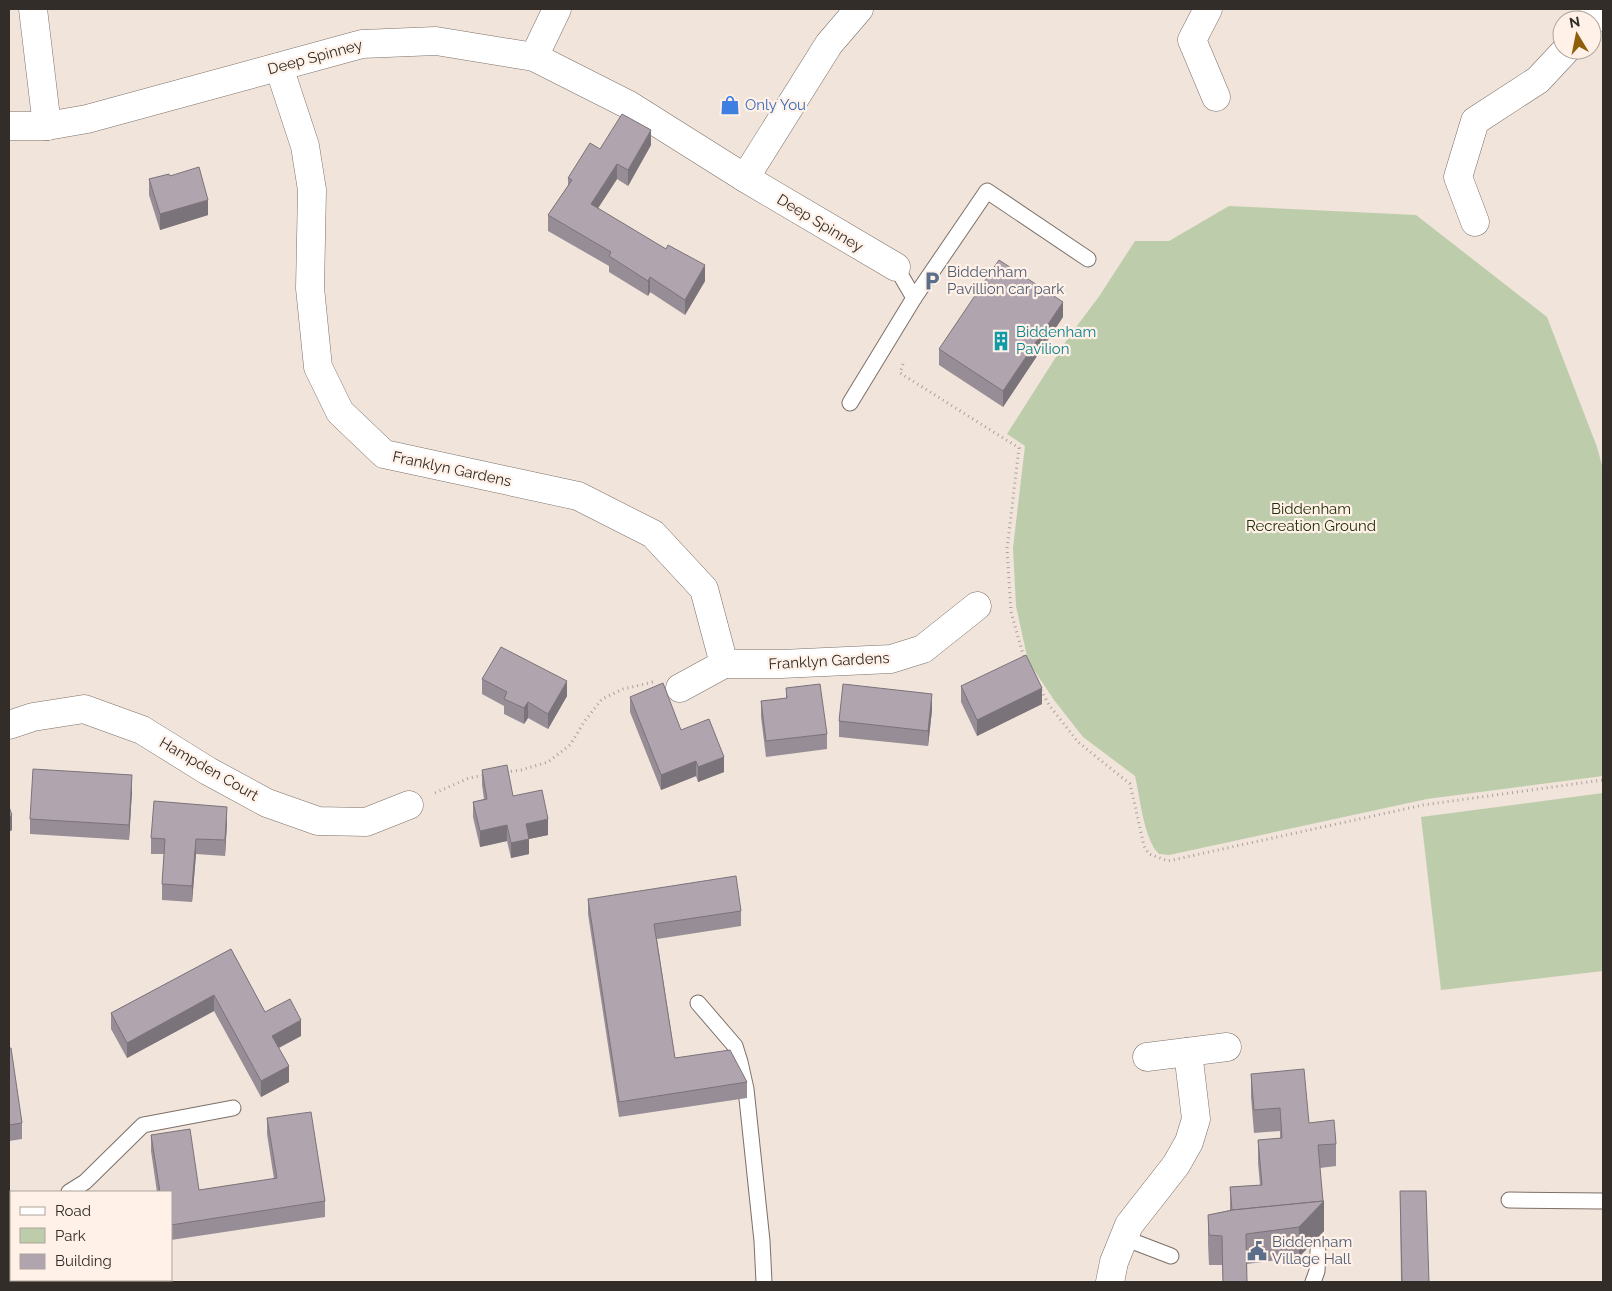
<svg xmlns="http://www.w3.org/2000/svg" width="1612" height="1291" viewBox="0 0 1612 1291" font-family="Raleway,sans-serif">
<rect width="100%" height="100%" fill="#f1e4da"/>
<g fill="#bdcdab">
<path d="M1229,206L1416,215L1547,317L1597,447L1603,469V776L1427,799L1169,855L1159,854C1144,840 1140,797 1135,776L1083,737L1054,700L1028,661L1016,606L1013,548L1025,446L1007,434L1068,338L1100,295L1135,241H1169Z"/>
<path d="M1603,793V971L1441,990L1421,817Z"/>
</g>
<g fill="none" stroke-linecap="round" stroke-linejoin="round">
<defs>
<g id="service">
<path d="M914,298L987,191L1088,259"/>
<path d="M850,403L914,298L896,267"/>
<path d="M698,1003L735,1046L740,1062L746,1089L762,1241L764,1282"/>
<path d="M69,1192L85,1182L143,1125L233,1108"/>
<path d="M1509,1200L1603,1201"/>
<path d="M9,1232L11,1230"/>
<path d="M1124,1238L1171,1256"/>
<path d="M1313,1282L1317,1271L1318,1251"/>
</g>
<g id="minor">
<path d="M33,9L47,126"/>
<path d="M1208,9L1192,40L1216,97"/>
<path d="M1592,21L1595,9"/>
<path d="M534,57L557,9"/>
<path d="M279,67L305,146L312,190L310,288L318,367L340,412L384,454L578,496L653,534L704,589L724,664H781L891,659L923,649L977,606"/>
<path d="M9,126H47L87,119L362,44L436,41L534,57L629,105L745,178L829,44L859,9"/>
<path d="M745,178L896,267"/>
<path d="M1475,222L1458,177L1475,121L1538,80L1566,50"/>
<path d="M680,688L724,664"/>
<path d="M9,725L33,717L84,709L142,730L208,771L267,803L318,821L366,822L409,805"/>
<path d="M1147,1057L1227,1047"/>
<path d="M1110,1282L1114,1262L1129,1225L1176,1165L1189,1142L1196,1119L1188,1052"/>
</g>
</defs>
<use href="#service" stroke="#7c7068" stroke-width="17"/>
<use href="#minor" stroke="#7c7068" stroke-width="29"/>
<g stroke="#aba19a" stroke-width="3" stroke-dasharray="1 4" stroke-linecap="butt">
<path d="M903,364L900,373L1019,448L1007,549L1011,612L1024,658"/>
<path d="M1041,690L1049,705L1078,742L1130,784L1144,846L1149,854L1168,861L1423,805L1603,780"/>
<path d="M506,772L521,770L548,762L570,745L584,722L602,699L623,689L653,682"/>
<path d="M435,793L469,778L485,775"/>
</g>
<use href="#service" stroke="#fff" stroke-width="15"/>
<use href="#minor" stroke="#fff" stroke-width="28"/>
</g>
<g fill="#978d96">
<path d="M651,145L628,186L617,179L598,208L705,281L685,315L650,292L648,296L609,272V266L548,231V215L568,186V178Z"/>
<path d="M170,176L208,215L160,230L149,195V179Z"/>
<path d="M1063,317L1003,407L939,365V349Z"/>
<path d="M482,679L567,696L548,729L528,718L524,724L504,714V706L482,694Z"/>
<path d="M961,686L1042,704L977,736L961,702Z"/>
<path d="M786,688L827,734V749L766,757L761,717V701L786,698Z"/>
<path d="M630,697L681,730L724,772L698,782L696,776L661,790L630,712Z"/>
<path d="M932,710L928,746L839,737V721Z"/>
<path d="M482,770L513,796L548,835L529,839V854L511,858L507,841L480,847L473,817V802L484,799L482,785Z"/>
<path d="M132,791L129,840L30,834V819Z"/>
<path d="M227,822L225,856L196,854L192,902L162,900V884L164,854H151V838Z"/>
<path d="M588,899L741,911V926L657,939L675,1058L747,1082V1098L619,1117L588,914Z"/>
<path d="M231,949L265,1012L301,1036L279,1048L289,1082L261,1097L214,1011L127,1058L111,1029V1013Z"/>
<path d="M9,1048L22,1123V1139L9,1141Z"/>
<path d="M1251,1074L1309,1123L1336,1144V1166L1320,1168L1324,1231L1299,1257L1247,1264V1282H1223L1222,1265H1209L1208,1244V1215L1230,1210V1187L1260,1185L1258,1163V1140L1280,1138V1131L1254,1133L1251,1097Z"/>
<path d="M267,1118L325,1201V1217L171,1240V1192H157L151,1151V1135L199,1190L274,1179L267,1134Z"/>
<path d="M1400,1191L1429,1282H1401Z"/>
</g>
<g fill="#7b737a">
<path d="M651,130V145L628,186V170Z"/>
<path d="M617,164V179L591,219V204Z"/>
<path d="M208,200V215L160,230V214Z"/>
<path d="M705,265V281L685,315V300Z"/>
<path d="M650,277V292L648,296V281Z"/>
<path d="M1063,302V317L1003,407V391Z"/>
<path d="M567,681V696L548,729V714Z"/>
<path d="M1042,688V704L977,736V720Z"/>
<path d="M932,694V710L928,746V731Z"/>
<path d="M528,702V718L524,724V708Z"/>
<path d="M724,757V772L698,782V767Z"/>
<path d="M696,761V776L661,790V775Z"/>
<path d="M132,775V791L129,840V825Z"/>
<path d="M227,807V822L225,856V840Z"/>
<path d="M12,815V830L9,832V817Z"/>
<path d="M548,819V835L529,839V854L511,858V843L526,824Z"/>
<path d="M507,825V841L480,847V831Z"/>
<path d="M196,839V854L192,902V886Z"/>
<path d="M214,995V1011L127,1058V1043Z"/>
<path d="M301,1020V1036L272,1051V1036Z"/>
<path d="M289,1066V1082L261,1097V1081Z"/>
<path d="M1324,1201V1231L1299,1257V1227Z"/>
</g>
<g fill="#b0a4af" stroke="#7b737a">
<path d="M622,114L651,130L628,170L617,164L591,204L666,249L668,245L705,265L685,300L650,277L648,281L609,256L611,252L548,215L572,180L568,178L590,143L600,149Z"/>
<path d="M199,167L208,200L160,214L149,179L169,174L170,176Z"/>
<path d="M999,260L1063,302L1003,391L939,349Z"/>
<path d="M501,647L567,681L548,714L528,702L524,708L504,699L507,692L482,679Z"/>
<path d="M1026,655L1042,688L977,720L961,686Z"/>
<path d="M663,683L681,730L709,719L724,757L698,767L696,761L661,775L630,697Z"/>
<path d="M820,684L827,734L766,741L761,701L787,698L786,688Z"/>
<path d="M843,684L932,694L928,731L839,721Z"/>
<path d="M507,765L513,796L542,790L548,819L526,824L529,839L511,843L507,825L480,831L473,802L487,799L482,770Z"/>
<path d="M33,769L132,775L129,825L30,819Z"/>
<path d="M154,801L227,807L225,840L196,839L192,886L162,884L165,839L151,838Z"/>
<path d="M9,807L12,815L9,817Z"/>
<path d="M736,876L741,911L654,924L675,1058L730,1050L747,1082L619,1102L588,899Z"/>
<path d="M231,949L265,1012L290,999L301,1020L272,1036L289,1066L261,1081L214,995L127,1043L111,1013Z"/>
<path d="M9,1048H11L22,1123L9,1125Z"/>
<path d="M1304,1069L1309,1123L1334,1120L1336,1144L1318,1145L1323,1201L1232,1210L1230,1187L1262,1185L1258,1140L1282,1138L1280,1108L1254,1110L1251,1074Z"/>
<path d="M311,1112L325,1201L171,1225V1192H160L151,1135L190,1129L199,1190L277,1178L267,1118Z"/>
<path d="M1400,1191H1426L1429,1282H1402Z"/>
<path d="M1324,1201L1299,1227L1246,1234L1247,1282H1223L1222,1236L1209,1235L1208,1215L1233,1210Z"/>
</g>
<defs>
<symbol id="shop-bare" viewBox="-9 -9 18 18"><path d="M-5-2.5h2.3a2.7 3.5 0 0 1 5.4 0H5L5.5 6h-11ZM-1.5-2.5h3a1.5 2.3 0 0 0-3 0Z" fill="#3f7fe0" stroke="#fff1e7" stroke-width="2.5" paint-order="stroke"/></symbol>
<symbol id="parking-bare" viewBox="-9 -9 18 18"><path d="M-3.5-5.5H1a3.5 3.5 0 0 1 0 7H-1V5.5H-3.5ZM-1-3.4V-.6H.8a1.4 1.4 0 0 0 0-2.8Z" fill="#5c6f8a" stroke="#fff1e7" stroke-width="2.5" paint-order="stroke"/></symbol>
<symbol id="building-bare" viewBox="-9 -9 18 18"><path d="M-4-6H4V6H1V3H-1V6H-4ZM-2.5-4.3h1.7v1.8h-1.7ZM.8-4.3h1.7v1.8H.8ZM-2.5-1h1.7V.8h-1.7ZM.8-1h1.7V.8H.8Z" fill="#0f9aa8" stroke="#fff1e7" stroke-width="2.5" paint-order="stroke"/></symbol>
<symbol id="civic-bare" viewBox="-9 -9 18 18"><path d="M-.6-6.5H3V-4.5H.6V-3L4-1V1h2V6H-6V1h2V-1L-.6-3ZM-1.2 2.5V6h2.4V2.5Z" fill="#5c6f8a" stroke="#fff1e7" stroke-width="2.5" paint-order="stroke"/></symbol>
</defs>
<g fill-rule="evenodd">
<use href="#shop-bare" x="716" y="91" width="28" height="28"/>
<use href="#parking-bare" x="918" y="267" width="28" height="28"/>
<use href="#building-bare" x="987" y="327" width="28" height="28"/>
<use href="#civic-bare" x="1243" y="1237" width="28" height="28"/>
</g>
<g text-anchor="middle" stroke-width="4.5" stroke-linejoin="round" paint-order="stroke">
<g font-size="15" fill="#322d29" stroke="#fff1e7">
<text transform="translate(315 57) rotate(-15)" y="5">Deep Spinney</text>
<text transform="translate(820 223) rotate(31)" y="5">Deep Spinney</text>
<text transform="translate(452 469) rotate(12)" y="5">Franklyn Gardens</text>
<text transform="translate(829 661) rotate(-3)" y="5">Franklyn Gardens</text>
<text transform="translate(209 769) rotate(30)" y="5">Hampden Court</text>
</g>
<g font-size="15" fill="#366cbe" stroke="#fff1e7" text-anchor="start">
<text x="745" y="110">Only You</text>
</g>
<g font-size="15" fill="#4e5e75" stroke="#fff1e7" text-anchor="start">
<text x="947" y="277">Biddenham<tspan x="947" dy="17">Pavillion car park</tspan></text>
<text x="1272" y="1247">Biddenham<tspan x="1272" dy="17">Village Hall</tspan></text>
</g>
<g font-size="15" fill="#0d838f" stroke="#fff1e7" text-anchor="start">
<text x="1016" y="337">Biddenham<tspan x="1016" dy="17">Pavilion</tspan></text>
</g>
<g font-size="15" fill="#223109" stroke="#fff1e7">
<text x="1311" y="514">Biddenham<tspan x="1311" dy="17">Recreation Ground</tspan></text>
</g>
</g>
<rect width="1612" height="1291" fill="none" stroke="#322d29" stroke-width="20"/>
<rect x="10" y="1191" width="162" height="90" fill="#fff1e7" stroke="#ada39b"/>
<rect x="20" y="1207" width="25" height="8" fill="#ffffff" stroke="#ada39b"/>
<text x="55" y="1216" font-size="15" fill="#322d29">Road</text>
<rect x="20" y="1228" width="25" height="15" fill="#bdcdab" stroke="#ada39b"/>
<text x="55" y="1241" font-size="15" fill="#322d29">Park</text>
<rect x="20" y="1254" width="25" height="15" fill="#b0a4af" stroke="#ada39b"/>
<text x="55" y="1266" font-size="15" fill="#322d29">Building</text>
<g transform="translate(1577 35) rotate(350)"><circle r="24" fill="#fff1e7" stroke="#ada39b"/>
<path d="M0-4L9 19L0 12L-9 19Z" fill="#8f5e0b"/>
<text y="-8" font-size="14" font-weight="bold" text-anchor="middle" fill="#322d29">N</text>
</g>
</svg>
